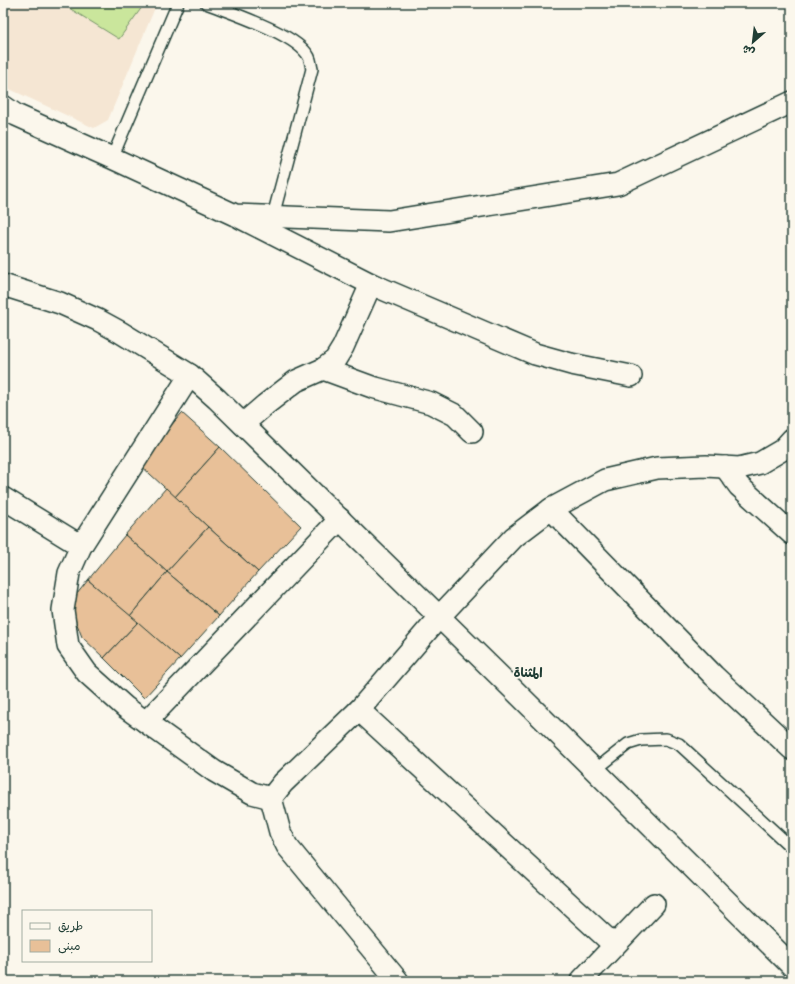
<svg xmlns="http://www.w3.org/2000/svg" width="795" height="984" viewBox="0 0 795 984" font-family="Itim,'Playpen Sans Arabic',sans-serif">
<rect width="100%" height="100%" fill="#fbf7ec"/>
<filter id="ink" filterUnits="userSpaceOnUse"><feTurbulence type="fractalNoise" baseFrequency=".025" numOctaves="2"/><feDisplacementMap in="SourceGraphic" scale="8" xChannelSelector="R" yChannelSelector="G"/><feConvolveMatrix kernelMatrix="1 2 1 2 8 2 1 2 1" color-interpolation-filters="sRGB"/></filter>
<g filter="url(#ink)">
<path fill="#f5e6d3" d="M3,3H157L108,120L94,128L3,86Z"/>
<path fill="#cae69c" stroke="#749268" d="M61,3H145L119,39Z"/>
<g fill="#e8c098" stroke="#1f3d34">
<path d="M182,413L220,447L175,497L138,463Z"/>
<path d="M220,447L301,526L258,572L175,497Z"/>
<path d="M166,488L208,527L167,572L125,535Z"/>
<path d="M208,527L258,572L219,616L167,572Z"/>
<path d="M125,535L167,572L130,616L88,580Z"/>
<path d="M167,572L219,616L180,659L130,616Z"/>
<path d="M88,580L138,622L104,658L82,637L75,619L73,599Z"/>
<path d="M138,622L180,659L144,698L104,658Z"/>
</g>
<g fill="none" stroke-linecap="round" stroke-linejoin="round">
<defs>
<g id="lane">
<path d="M206,3C231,13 297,34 309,57C311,61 311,66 312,69L273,216"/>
<path d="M112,158L178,3"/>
<path d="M595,770L628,744L641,740L666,739L679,744L792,848"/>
</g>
<g id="street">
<path d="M3,106L16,115L112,158L235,215L389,221L618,184L792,102"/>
<path d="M241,218L371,284L535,354L571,364L631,376"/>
<path d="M3,285L60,303L98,320L120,332L190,375L217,399L516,692L792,966"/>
<path d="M323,369L372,387L431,403L455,415L472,432"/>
<path d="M190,375L81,546L69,573L63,610L68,646L87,673L125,707L214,771L252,793L271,798L283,783L359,710L439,617L514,537L551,509L605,480L657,468L706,466L739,468L760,463L782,450L792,439"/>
<path d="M243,424L265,405L296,381L323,369L335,360L343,347L371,284"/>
<path d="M725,467L739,486L792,534"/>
<path d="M3,498L81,546"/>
<path d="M551,509L714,676L792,749"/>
<path d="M359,710L614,945"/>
<path d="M146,722L340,519"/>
<path d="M271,798L280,832L287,846L398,981"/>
<path d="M581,981L654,904"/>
</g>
</defs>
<use href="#lane" stroke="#1f3d34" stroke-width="14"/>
<use href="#street" stroke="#1f3d34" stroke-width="24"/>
<use href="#lane" stroke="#fbf7ec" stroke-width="11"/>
<use href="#street" stroke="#fbf7ec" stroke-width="21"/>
</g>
</g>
<g text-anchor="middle" stroke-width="3.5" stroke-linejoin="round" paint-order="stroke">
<g font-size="13" font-weight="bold" fill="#1f3d34" stroke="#fbf7ec">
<text x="528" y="677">المثناة</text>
</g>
</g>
<rect width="795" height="984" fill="none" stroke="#fbf7ec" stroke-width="16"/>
<rect x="8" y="8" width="779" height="968" fill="none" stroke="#1f3d34" stroke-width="1.5" filter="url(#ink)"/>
<rect x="22" y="910" width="130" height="52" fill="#fbf7ec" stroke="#a3ada2"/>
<rect x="30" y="923" width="20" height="6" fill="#fbf7ec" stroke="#a3ada2"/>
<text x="58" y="930" font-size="12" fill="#1f3d34">طريق</text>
<rect x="30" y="940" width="20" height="12" fill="#e8c098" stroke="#a3ada2"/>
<text x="58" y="950" font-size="12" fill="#1f3d34">مبنى</text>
<g transform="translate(753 42) rotate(208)" stroke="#fbf7ec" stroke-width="3" paint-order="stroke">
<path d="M0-3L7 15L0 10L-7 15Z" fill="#1f3d34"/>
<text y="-6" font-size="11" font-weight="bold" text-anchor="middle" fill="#1f3d34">ش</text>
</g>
</svg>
